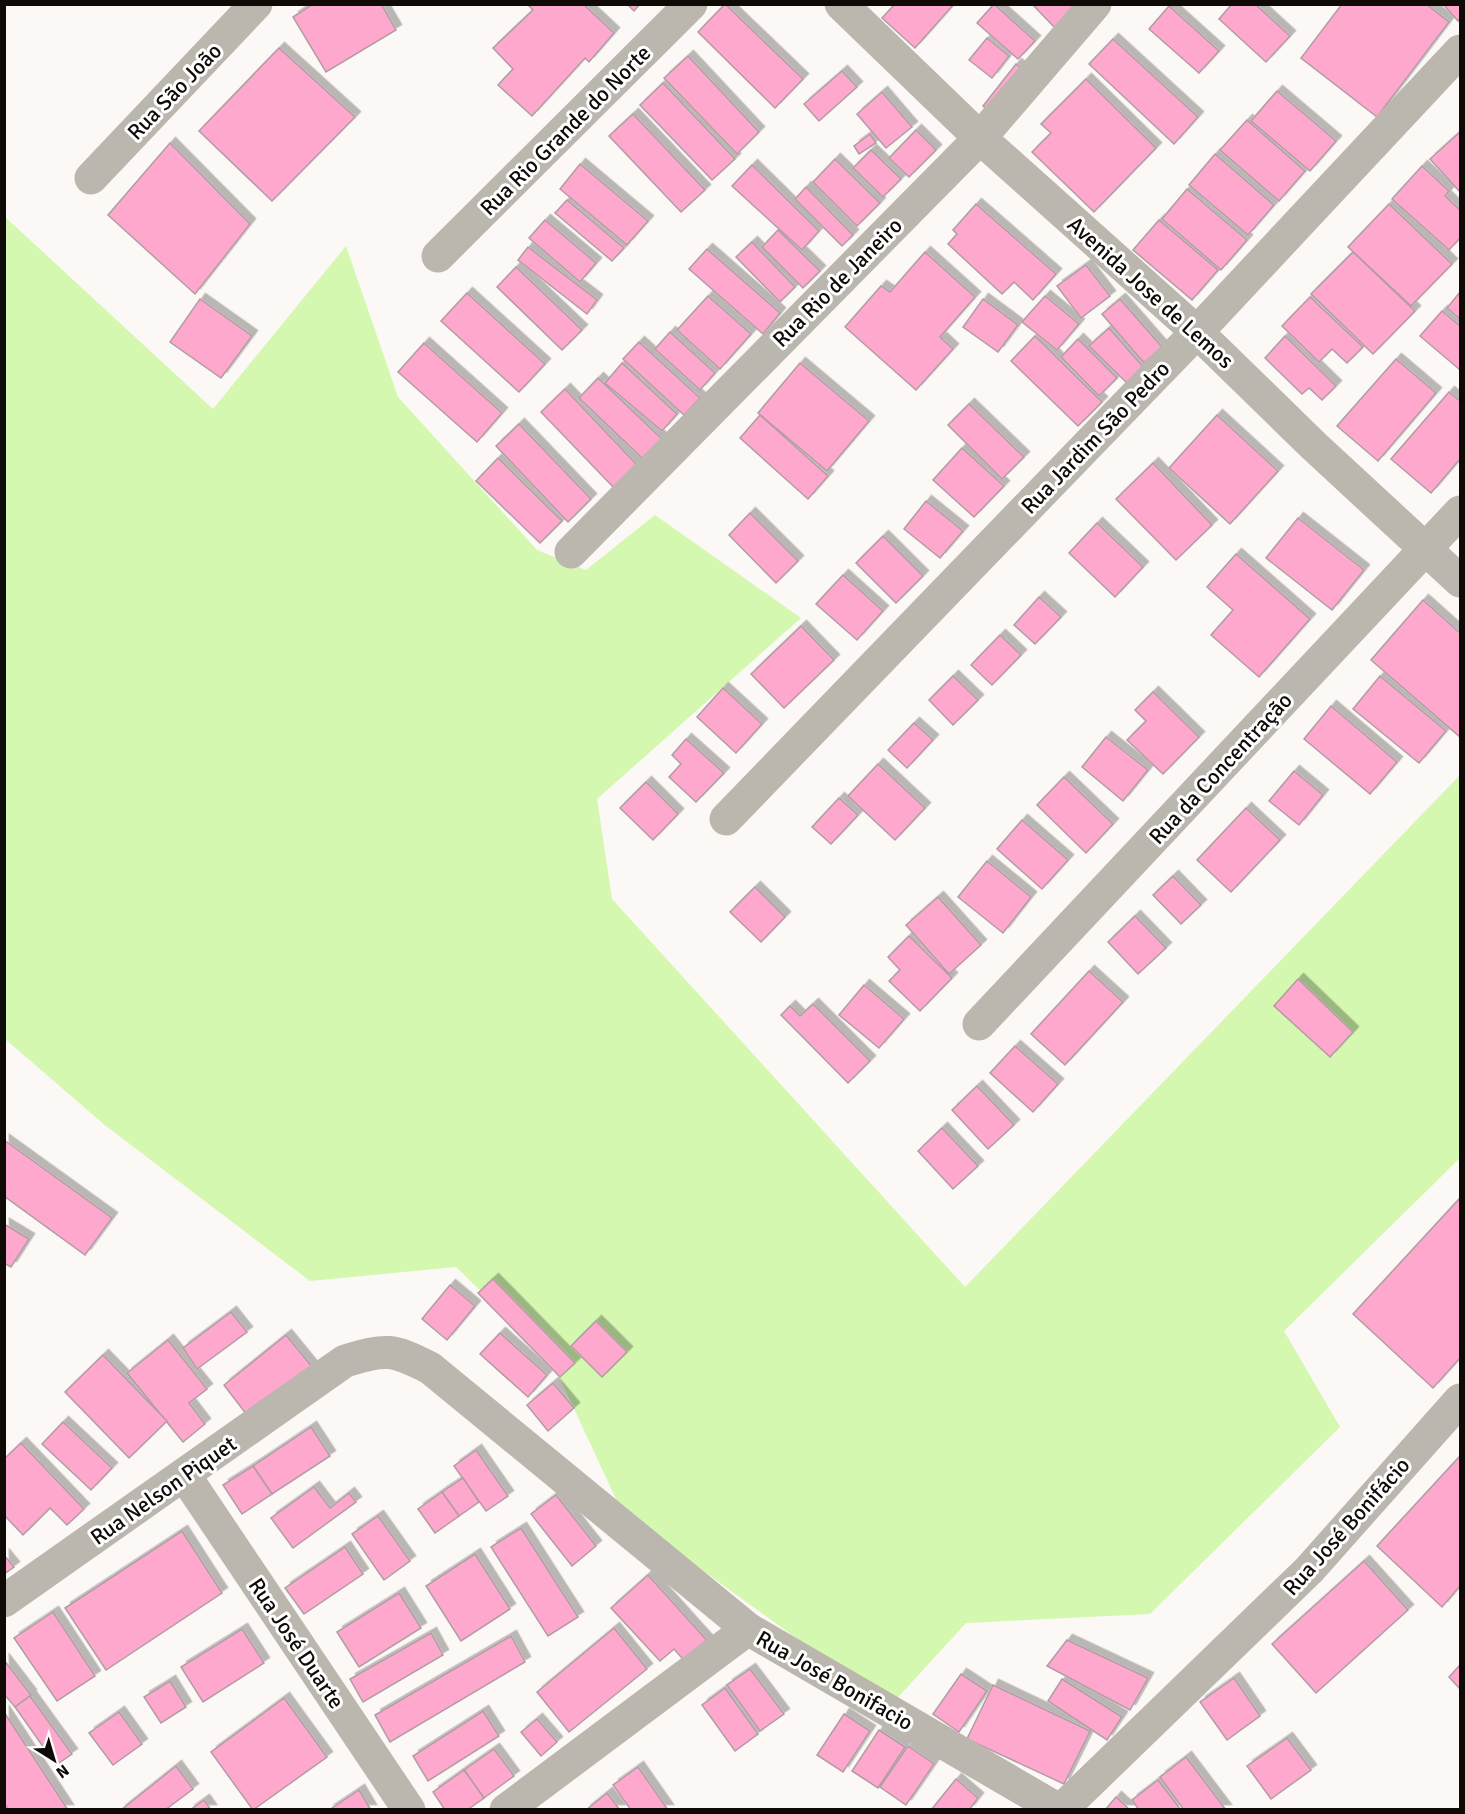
<svg xmlns="http://www.w3.org/2000/svg" width="1465" height="1814" viewBox="0 0 1465 1814" font-family="Signika,sans-serif">
<defs>
<filter id="shadow"><feDropShadow dx="5.5" dy="-5.5" stdDeviation="0" flood-color="#0004"/></filter>
</defs>
<rect width="100%" height="100%" fill="#fcf8f6"/>
<path fill="#d4f8af" d="M4,216L213,409L346,246L398,397L537,550L586,570L655,515L801,618L597,799L612,899L965,1287L1460,775V1158L1284,1331L1340,1427L1150,1614L966,1623L890,1706L622,1512L551,1359L456,1267L310,1281L106,1126L5,1039Z"/>
<g fill="#ffa8cd" stroke="#b19ca4" stroke-width="1.5" filter="url(#shadow)">
<path d="M313,4H381L396,30L326,72L293,17Z"/>
<path d="M527,4H583L614,33L589,62L585,58L532,116L498,85L513,69L493,48L533,10Z"/>
<path d="M627,4H640L634,11Z"/>
<path d="M725,4L803,79L775,108L698,32Z"/>
<path d="M895,4H954L915,48L882,18Z"/>
<path d="M994,4L1035,41L1018,59L977,23Z"/>
<path d="M1032,4H1075L1057,30Z"/>
<path d="M1232,4H1255L1290,36L1266,62L1219,19Z"/>
<path d="M1342,4H1426L1449,22L1377,117L1301,58Z"/>
<path d="M1443,4H1460V18L1458,21Z"/>
<path d="M1169,6L1219,51L1199,73L1149,29Z"/>
<path d="M987,38L1009,56L992,78L969,60Z"/>
<path d="M1113,39L1198,117L1174,144L1089,64Z"/>
<path d="M279,48L355,117L272,201L199,131Z"/>
<path d="M688,56L759,132L737,154L664,78Z"/>
<path d="M1016,64L1025,71L991,113L983,106Z"/>
<path d="M842,71L857,87L819,121L804,104Z"/>
<path d="M1086,79L1156,148L1094,212L1032,152L1051,133L1041,124Z"/>
<path d="M663,83L735,159L712,180L640,105Z"/>
<path d="M1277,91L1336,141L1310,171L1251,121Z"/>
<path d="M882,92L912,127L886,148L857,114Z"/>
<path d="M633,114L705,190L681,212L609,136Z"/>
<path d="M1247,120L1305,171L1279,201L1220,150Z"/>
<path d="M916,130L936,150L909,177L889,158Z"/>
<path d="M1460,132V192L1430,159Z"/>
<path d="M870,134L876,143L859,154L854,146Z"/>
<path d="M170,143L250,224L195,294L108,215Z"/>
<path d="M871,150L901,179L883,197L853,168Z"/>
<path d="M1215,154L1274,205L1248,235L1189,185Z"/>
<path d="M835,159L880,203L857,226L813,182Z"/>
<path d="M580,164L648,221L627,245L560,189Z"/>
<path d="M752,165L819,231L802,250L732,186Z"/>
<path d="M1422,166L1449,191L1445,196L1460,210V238L1449,250L1392,199Z"/>
<path d="M806,187L853,235L842,246L795,199Z"/>
<path d="M1187,189L1247,240L1221,270L1162,219Z"/>
<path d="M567,200L624,248L612,261L555,213Z"/>
<path d="M976,204L1056,274L1033,300L1014,282L1002,294L948,244L957,234L953,230Z"/>
<path d="M1389,204L1452,264L1411,306L1348,247Z"/>
<path d="M545,220L596,263L580,282L529,238Z"/>
<path d="M1159,220L1218,270L1192,300L1133,250Z"/>
<path d="M778,230L820,271L803,288L762,247Z"/>
<path d="M752,242L795,287L780,302L736,257Z"/>
<path d="M528,247L597,300L587,314L518,260Z"/>
<path d="M707,249L780,313L763,334L689,269Z"/>
<path d="M925,252L975,297L940,337L953,349L916,390L845,327L881,286L890,292Z"/>
<path d="M1353,252L1415,311L1373,354L1311,294Z"/>
<path d="M1086,265L1110,296L1081,318L1057,286Z"/>
<path d="M516,267L582,330L562,350L497,287Z"/>
<path d="M1460,292V319L1447,308Z"/>
<path d="M467,293L545,364L519,392L441,321Z"/>
<path d="M708,296L751,334L720,369L677,330Z"/>
<path d="M1045,296L1079,324L1057,350L1022,322Z"/>
<path d="M1310,297L1363,347L1347,363L1332,349L1319,362L1282,326Z"/>
<path d="M200,299L252,336L221,378L170,342Z"/>
<path d="M983,299L1018,325L998,352L963,327Z"/>
<path d="M1120,299L1162,347L1144,363L1102,314Z"/>
<path d="M1442,311L1460,326V370L1420,336Z"/>
<path d="M1109,328L1145,369L1129,385L1089,346Z"/>
<path d="M670,332L715,373L700,390L655,349Z"/>
<path d="M1035,336L1102,402L1078,426L1011,361Z"/>
<path d="M1285,336L1336,386L1322,400L1309,388L1302,394L1265,358Z"/>
<path d="M1078,339L1117,378L1099,396L1061,357Z"/>
<path d="M639,342L700,398L684,415L623,359Z"/>
<path d="M424,343L502,413L477,442L398,372Z"/>
<path d="M1396,359L1436,393L1378,461L1337,426Z"/>
<path d="M622,363L677,414L662,431L605,383Z"/>
<path d="M800,363L869,421L827,471L758,413Z"/>
<path d="M598,378L662,439L643,459L579,398Z"/>
<path d="M565,389L637,465L614,488L541,412Z"/>
<path d="M1449,392L1460,401V459L1431,493L1391,459Z"/>
<path d="M969,404L1024,457L1002,479L948,425Z"/>
<path d="M760,415L828,476L808,499L740,438Z"/>
<path d="M1217,415L1278,471L1230,524L1169,468Z"/>
<path d="M519,424L591,499L568,522L496,446Z"/>
<path d="M962,448L1004,486L974,517L933,480Z"/>
<path d="M498,458L562,521L540,543L476,481Z"/>
<path d="M1153,463L1212,525L1176,560L1116,499Z"/>
<path d="M926,501L963,531L940,558L904,529Z"/>
<path d="M750,513L798,561L776,583L729,535Z"/>
<path d="M1298,518L1364,570L1332,610L1266,558Z"/>
<path d="M1097,523L1143,567L1115,597L1069,553Z"/>
<path d="M883,536L923,576L896,603L856,563Z"/>
<path d="M1236,554L1310,619L1259,677L1211,635L1233,610L1207,587Z"/>
<path d="M843,575L883,611L857,640L816,604Z"/>
<path d="M1039,597L1061,617L1035,644L1014,625Z"/>
<path d="M1423,600L1460,633V737L1371,660Z"/>
<path d="M801,626L834,660L784,708L751,674Z"/>
<path d="M1000,635L1021,655L992,685L971,665Z"/>
<path d="M953,676L978,700L953,725L929,700Z"/>
<path d="M1380,676L1446,731L1419,763L1353,709Z"/>
<path d="M723,688L762,724L736,753L697,717Z"/>
<path d="M1153,692L1199,737L1163,774L1127,740L1146,721L1135,710Z"/>
<path d="M1331,706L1397,762L1370,794L1304,739Z"/>
<path d="M914,723L933,740L907,768L888,750Z"/>
<path d="M1106,737L1148,770L1123,801L1082,767Z"/>
<path d="M686,739L724,773L696,802L669,777L681,764L672,755Z"/>
<path d="M878,764L925,808L895,840L848,796Z"/>
<path d="M1294,771L1323,795L1299,825L1269,801Z"/>
<path d="M1064,777L1113,824L1086,853L1037,805Z"/>
<path d="M646,782L678,814L653,840L620,808Z"/>
<path d="M839,798L858,815L831,844L812,827Z"/>
<path d="M1246,808L1280,840L1231,892L1197,860Z"/>
<path d="M1022,820L1068,860L1042,889L997,849Z"/>
<path d="M987,861L1031,897L1003,933L958,897Z"/>
<path d="M1173,876L1201,905L1181,924L1153,895Z"/>
<path d="M755,887L785,917L761,942L730,912Z"/>
<path d="M938,897L981,945L949,974L906,925Z"/>
<path d="M1135,916L1166,948L1138,974L1108,942Z"/>
<path d="M909,936L952,978L920,1011L889,981L900,970L888,957Z"/>
<path d="M1089,971L1123,1002L1065,1065L1031,1034Z"/>
<path d="M1298,979L1353,1032L1330,1057L1274,1006Z"/>
<path d="M864,985L904,1019L879,1048L839,1015Z"/>
<path d="M813,1004L870,1061L848,1083L781,1015L790,1006L800,1016Z"/>
<path d="M1015,1046L1058,1084L1033,1112L990,1073Z"/>
<path d="M977,1086L1014,1125L988,1149L952,1110Z"/>
<path d="M942,1128L978,1166L953,1189L918,1151Z"/>
<path d="M4,1140L112,1218L85,1255L4,1196Z"/>
<path d="M1460,1198V1358L1433,1388L1353,1314Z"/>
<path d="M4,1224L29,1239L11,1267L4,1263Z"/>
<path d="M493,1279L575,1363L560,1377L478,1293Z"/>
<path d="M450,1285L475,1306L447,1340L422,1319Z"/>
<path d="M231,1312L247,1332L197,1369L183,1348Z"/>
<path d="M596,1321L627,1352L602,1377L571,1346Z"/>
<path d="M500,1333L547,1375L528,1397L480,1354Z"/>
<path d="M286,1335L313,1368L250,1419L224,1385Z"/>
<path d="M168,1340L207,1389L189,1403L205,1424L183,1442L127,1373Z"/>
<path d="M103,1355L167,1421L129,1458L65,1392Z"/>
<path d="M553,1383L574,1408L548,1431L527,1405Z"/>
<path d="M63,1422L112,1468L91,1490L42,1444Z"/>
<path d="M311,1427L330,1456L272,1494L253,1466Z"/>
<path d="M21,1443L84,1509L67,1525L50,1508L23,1535L4,1515V1459Z"/>
<path d="M476,1450L508,1496L486,1511L454,1466Z"/>
<path d="M1460,1456V1586L1442,1607L1377,1546Z"/>
<path d="M253,1466L272,1494L242,1514L223,1485Z"/>
<path d="M463,1478L479,1502L459,1516L442,1492Z"/>
<path d="M314,1487L330,1508L349,1493L356,1502L293,1548L271,1518Z"/>
<path d="M442,1492L459,1516L435,1533L418,1509Z"/>
<path d="M556,1495L596,1546L572,1566L531,1514Z"/>
<path d="M378,1516L410,1561L384,1580L352,1534Z"/>
<path d="M521,1528L578,1617L548,1636L491,1547Z"/>
<path d="M182,1531L222,1593L106,1670L65,1608Z"/>
<path d="M345,1547L363,1574L304,1614L285,1588Z"/>
<path d="M475,1554L510,1609L461,1641L426,1586Z"/>
<path d="M4,1555L14,1567L4,1574Z"/>
<path d="M1364,1561L1408,1610L1316,1693L1272,1644Z"/>
<path d="M648,1575L712,1646L689,1666L674,1649L660,1661L611,1608Z"/>
<path d="M399,1593L421,1628L359,1667L337,1632Z"/>
<path d="M53,1612L95,1676L57,1701L14,1638Z"/>
<path d="M614,1628L647,1669L569,1732L537,1692Z"/>
<path d="M242,1629L264,1663L203,1702L181,1667Z"/>
<path d="M431,1633L443,1655L363,1702L350,1679Z"/>
<path d="M511,1636L525,1662L390,1742L375,1715Z"/>
<path d="M1067,1640L1148,1678L1130,1710L1047,1666Z"/>
<path d="M4,1660L31,1695L15,1707L4,1694Z"/>
<path d="M1460,1665V1689L1449,1677Z"/>
<path d="M750,1669L784,1714L760,1731L727,1685Z"/>
<path d="M961,1674L987,1691L959,1732L933,1714Z"/>
<path d="M1234,1678L1260,1716L1227,1740L1200,1702Z"/>
<path d="M1062,1679L1122,1717L1107,1740L1048,1701Z"/>
<path d="M170,1681L186,1707L161,1723L144,1697Z"/>
<path d="M993,1685L1090,1731L1064,1784L967,1739Z"/>
<path d="M725,1688L758,1734L735,1751L702,1705Z"/>
<path d="M30,1696L72,1754L56,1765L15,1707Z"/>
<path d="M284,1698L327,1757L253,1810L211,1752Z"/>
<path d="M483,1711L499,1736L428,1781L413,1756Z"/>
<path d="M4,1712L68,1810H9L4,1803Z"/>
<path d="M119,1712L142,1744L113,1765L89,1733Z"/>
<path d="M844,1714L870,1731L843,1772L817,1755Z"/>
<path d="M537,1719L557,1742L541,1756L521,1732Z"/>
<path d="M879,1730L905,1747L878,1788L852,1771Z"/>
<path d="M1287,1738L1311,1770L1271,1799L1247,1766Z"/>
<path d="M908,1746L934,1764L906,1805L880,1787Z"/>
<path d="M494,1749L514,1776L484,1798L464,1770Z"/>
<path d="M1186,1757L1226,1810H1184L1160,1777Z"/>
<path d="M176,1766L193,1789L165,1810H121Z"/>
<path d="M638,1767L668,1810H631L613,1785Z"/>
<path d="M464,1770L484,1798L467,1810H445L433,1792Z"/>
<path d="M956,1779L978,1798L969,1810H931Z"/>
<path d="M1158,1780L1181,1810H1139L1132,1800Z"/>
<path d="M359,1790L371,1810H329Z"/>
<path d="M607,1793L620,1810H586Z"/>
<path d="M1116,1797L1130,1810H1105Z"/>
<path d="M204,1800L211,1810H190Z"/>
</g>
<g fill="none" stroke-linecap="round" stroke-linejoin="round">
<g stroke="#bbb7af" stroke-width="33">
<path d="M841,4L980,138L1197,332L1314,446L1460,581"/>
<path d="M91,178L256,4"/>
<path d="M438,256L691,4"/>
<path d="M571,552L980,138L1095,4"/>
<path d="M726,819L1197,332L1460,51"/>
<path d="M979,1024L1460,512"/>
<path d="M185,1476L409,1810"/>
<path d="M4,1601L345,1361C387,1349 391,1348 430,1368L748,1629L1059,1810"/>
<path d="M506,1810L748,1629"/>
<path d="M1061,1810L1309,1570L1460,1400"/>
</g>
</g>
<g text-anchor="middle" stroke-width="6" stroke-linejoin="round" paint-order="stroke">
<g font-size="22" fill="#100a07" stroke="#fff">
<text transform="translate(174 91) rotate(-46)" y="8">Rua São João</text>
<text transform="translate(565 130) rotate(-45)" y="8">Rua Rio Grande do Norte</text>
<text transform="translate(837 282) rotate(-45)" y="8">Rua Rio de Janeiro</text>
<text transform="translate(1151 292) rotate(42)" y="8">Avenida Jose de Lemos</text>
<text transform="translate(1095 437) rotate(-46)" y="8">Rua Jardim São Pedro</text>
<text transform="translate(1220 768) rotate(-47)" y="8">Rua da Concentração</text>
<text transform="translate(163 1490) rotate(-35)" y="8">Rua Nelson Piquet</text>
<text transform="translate(1346 1526) rotate(-48)" y="8">Rua José Bonifácio</text>
<text transform="translate(297 1643) rotate(56)" y="8">Rua José Duarte</text>
<text transform="translate(835 1680) rotate(30)" y="8">Rua José Bonifacio</text>
</g>
</g>
<rect width="1465" height="1814" fill="none" stroke="#100a07" stroke-width="12"/>
<g transform="translate(54 1760) rotate(143)" stroke="#ffffff" stroke-width="4.5" paint-order="stroke">
<path d="M0-4.5L10 22L0 15L-10 22Z" fill="#100a07"/>
<text y="-9" font-size="16" font-weight="bold" text-anchor="middle" fill="#100a07">N</text>
</g>
</svg>
